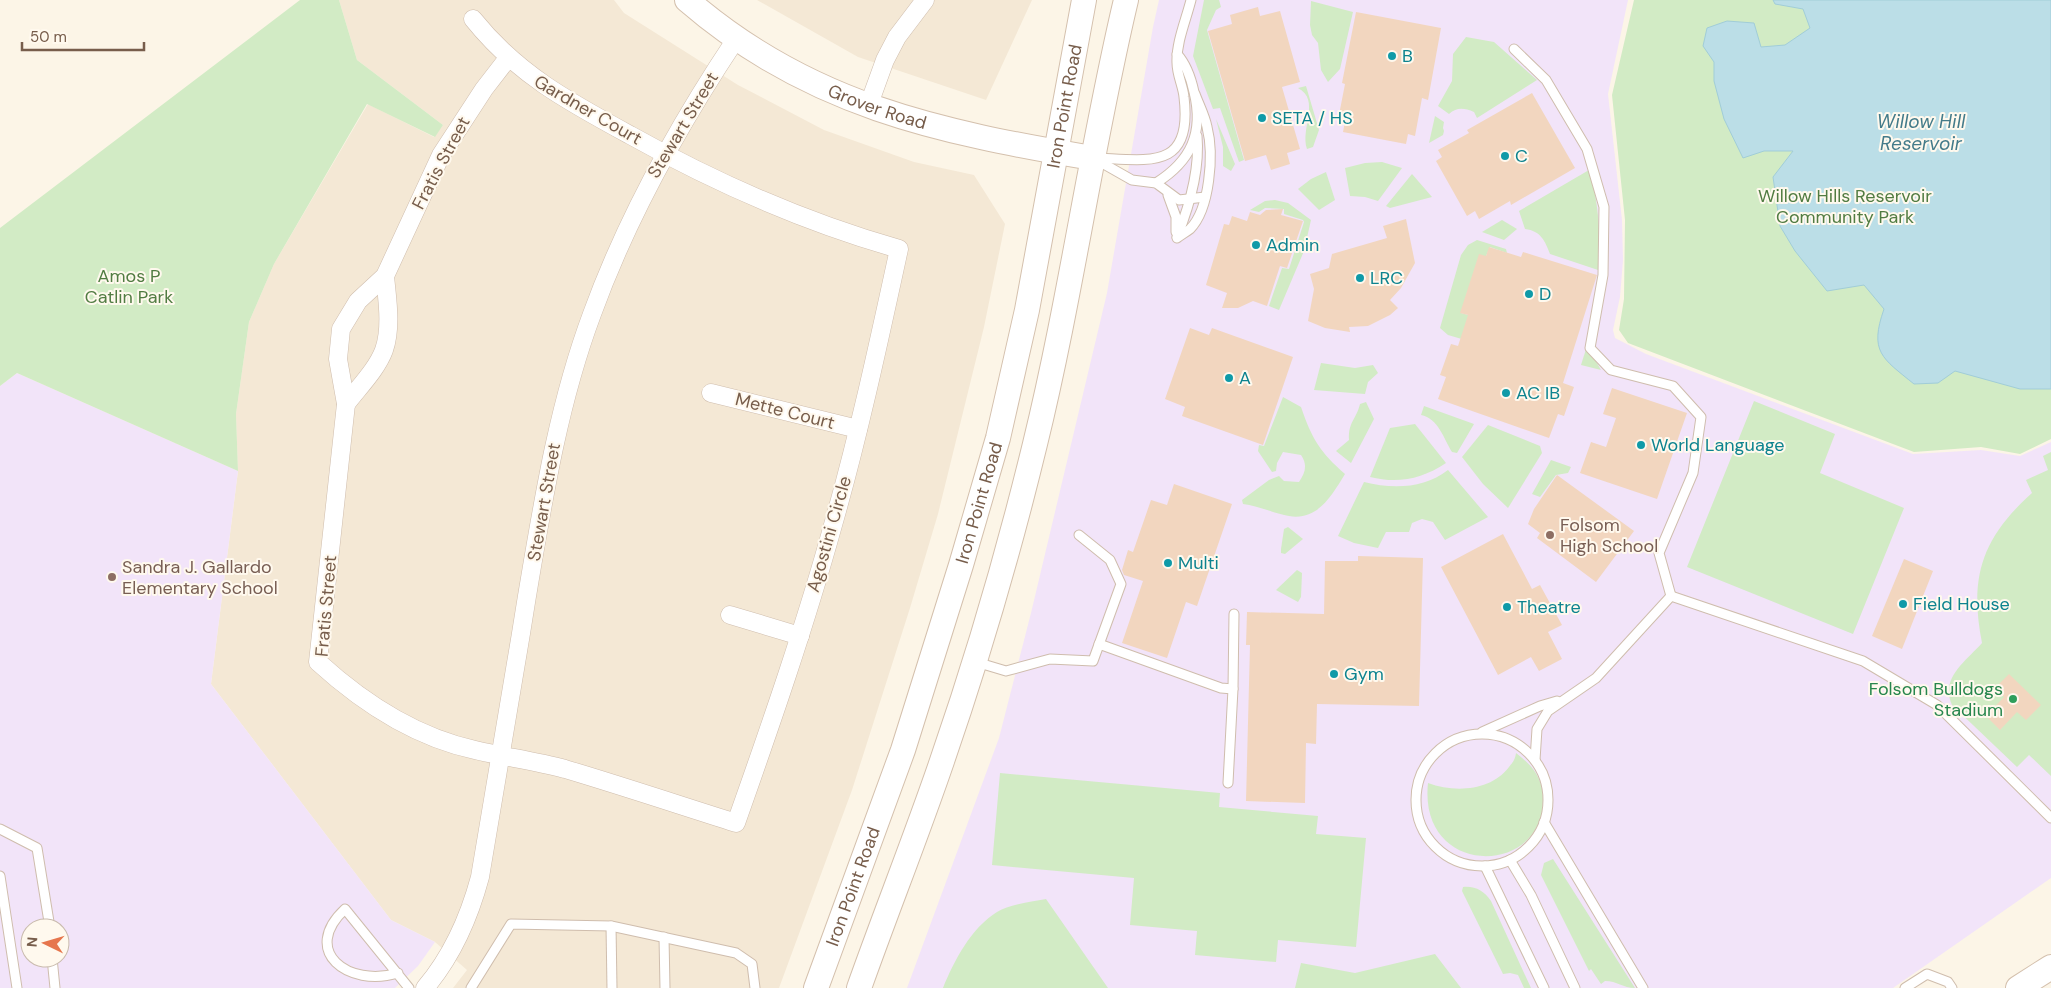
<svg xmlns="http://www.w3.org/2000/svg" width="2051" height="988" viewBox="0 0 2051 988" font-family="'DM Sans',sans-serif">
<rect width="100%" height="100%" fill="#fcf5e7"/>
<g fill="#f4e8d5">
<path d="M339,0H614L624,13L738,85L824,130L914,162L974,175L1005,224L984,327L938,514L910,608L852,790L779,988H453L467,970L435,942L391,920L211,684L238,471L236,414L249,322L274,264L368,104L434,137L443,125L357,60Z"/>
<path d="M757,0H1032L986,100L858,57Z"/>
</g>
<g fill="#f2e4f9" fill-rule="evenodd">
<path d="M1159,0H1628L1608,94L1622,220L1623,260L1620,297L1613,330L1615,338L1646,354L1913,454L1981,450L2020,456L2051,442V878L1893,988H907L999,738L1031,613L1107,293L1153,27Z"/>
<path d="M17,373L238,471L211,684L391,920L435,942L418,966L395,988H0V386ZM30,928H60V958H30Z"/>
</g>
<g fill="#d2ebc5">
<path d="M300,0H339L357,60L443,125L435,137L367,104L274,264L249,322L236,414L238,471L17,373L0,386V228Z"/>
<path d="M1204,0H1219L1221,7L1216,10L1207,30L1244,160L1239,162L1220,108L1213,109L1193,56Z"/>
<path d="M1634,0H2051V439L2020,454L1981,447L1914,452L1628,343L1619,330L1624,299L1625,220L1612,95Z"/>
<path d="M1311,1L1353,12L1340,69L1328,82L1321,70L1318,43L1312,35L1310,25Z"/>
<path d="M1466,37L1494,42L1537,80L1477,118L1474,112C1464,108 1457,107 1449,114L1438,106L1452,81L1453,54Z"/>
<path d="M1306,86L1319,130L1313,147L1307,149C1300,128 1321,100 1298,88Z"/>
<path d="M1435,116L1444,122L1443,128L1444,131L1443,135L1429,143Z"/>
<path d="M1216,119L1235,164L1231,171L1223,166V147Z"/>
<path d="M1382,162L1402,168L1378,201L1365,197L1350,196L1345,168L1365,163Z"/>
<path d="M1589,170C1599,202 1601,237 1598,270L1550,254C1545,241 1541,231 1525,229L1519,211Z"/>
<path d="M1326,172L1335,200L1319,210L1298,189L1311,179Z"/>
<path d="M1412,174L1432,197L1390,208L1386,206Z"/>
<path d="M1275,200L1288,203L1311,220L1304,251L1279,310L1269,306L1282,268L1289,269L1304,222L1303,220L1284,214V209L1265,208L1259,212L1250,210L1265,201Z"/>
<path d="M1502,220L1517,229L1504,240L1482,232Z"/>
<path d="M1477,240L1506,249L1507,253L1490,247L1461,313L1468,315L1472,342L1448,335L1440,328L1461,255L1468,245Z"/>
<path d="M1587,346L1601,370L1581,365Z"/>
<path d="M1321,363L1355,368L1373,365L1378,373L1368,382L1365,394L1314,390Z"/>
<path d="M1283,397L1301,407C1312,439 1320,452 1345,474C1332,495 1318,521 1289,516C1273,513 1259,506 1243,504L1242,500L1269,480L1279,476L1284,481L1299,482C1305,473 1308,465 1301,455L1283,452L1277,463L1276,471L1272,472L1258,451L1259,445L1264,446Z"/>
<path d="M1754,401L1835,434L1820,473L1904,508L1853,634L1687,567Z"/>
<path d="M1366,402L1374,419L1351,463L1336,451L1349,440C1348,422 1356,420 1360,404Z"/>
<path d="M1424,406L1474,424L1457,453L1452,452C1444,439 1438,418 1421,415Z"/>
<path d="M1415,424L1446,463C1422,479 1398,484 1370,477L1390,428Z"/>
<path d="M1488,425L1540,446L1542,453L1508,508L1483,484L1462,457Z"/>
<path d="M2051,452V776L2029,755L2017,767L1952,705C1940,678 1965,662 1982,643C1969,577 1982,538 2032,493L2026,480L2048,470L2043,456Z"/>
<path d="M1551,460L1571,467L1568,473L1556,475L1540,497L1532,494Z"/>
<path d="M1448,470L1488,517L1445,540L1433,522L1422,519L1412,523L1409,532H1386L1378,548L1354,543L1338,536L1364,482C1392,489 1424,489 1448,470Z"/>
<path d="M1288,527L1303,539L1285,554L1281,553V549L1284,529Z"/>
<path d="M1297,570L1302,573L1301,597L1298,602L1276,590Z"/>
<path d="M1516,753C1533,766 1543,778 1543,800C1543,877 1418,878 1428,783C1455,793 1491,791 1509,767C1513,762 1515,760 1516,753Z"/>
<path d="M1000,773L1220,793L1219,807L1318,816L1316,834L1366,838L1356,947L1278,940L1276,962L1195,955L1197,931L1130,925L1134,878L992,865Z"/>
<path d="M1553,859L1635,988C1623,988 1617,981 1605,981L1601,984L1591,969L1589,971L1541,875L1544,863Z"/>
<path d="M1463,887C1476,886 1484,891 1491,901L1531,988H1524L1518,975L1510,973L1503,974L1462,891Z"/>
<path d="M1046,899L1108,988H943C954,961 971,928 997,912C1010,904 1031,902 1046,899Z"/>
<path d="M1435,954L1461,988H1295L1301,963L1355,973Z"/>
</g>
<path fill="#bbdee7" stroke="#a1cdd8" d="M1773,0H2051V389H2020L1955,371L1938,383L1914,384C1882,358 1869,352 1884,309L1864,285L1827,291L1795,251L1780,226L1773,177L1793,151H1764L1743,158L1724,119L1714,81V62L1703,46L1707,28L1727,21L1754,23L1761,47L1785,45L1810,28L1803,9L1775,4Z"/>
<g fill="#f2d6bf">
<path d="M1258,7L1260,16L1280,11L1300,82L1282,87L1300,149L1287,153L1290,164L1271,170L1266,155L1245,161L1208,31L1232,24L1230,15Z"/>
<path d="M1356,12L1441,28L1428,100L1422,98L1415,136L1408,134L1406,144L1343,132L1345,121L1338,120L1345,84L1342,83Z"/>
<path d="M1532,93L1575,168L1511,205L1510,201L1479,219L1475,211L1467,216L1436,161L1442,157L1438,150L1469,133L1467,130Z"/>
<path d="M1283,209L1281,215L1303,221L1287,268L1280,266L1267,306L1253,301L1238,308H1222L1227,293L1206,285L1224,224L1229,225L1232,216L1247,221L1250,212L1260,215L1266,210Z"/>
<path d="M1406,219L1415,263L1401,288L1390,300L1398,308L1390,315L1368,326L1349,327L1350,332L1325,328L1308,321L1314,289L1310,274L1329,268L1332,254L1387,238L1383,226Z"/>
<path d="M1489,247L1521,257L1523,252L1597,275L1563,383L1574,387L1564,416L1558,414L1549,438L1438,399L1446,377L1440,375L1451,344L1458,346L1468,315L1460,313L1479,254L1486,256Z"/>
<path d="M1190,328L1209,335L1212,328L1293,357L1263,445L1182,416L1185,407L1165,399Z"/>
<path d="M1612,388L1687,413L1657,499L1580,473L1591,442L1606,447L1616,418L1603,414Z"/>
<path d="M1557,475L1634,531L1596,582L1537,538L1540,533L1528,524L1534,509Z"/>
<path d="M1174,484L1232,504L1197,606L1186,602L1167,658L1122,643L1143,581L1124,575L1122,570L1128,550L1133,552L1151,500L1167,505Z"/>
<path d="M1503,534L1532,589L1540,585L1562,625L1548,632L1562,659L1539,671L1531,657L1498,675L1441,567Z"/>
<path d="M1358,556L1423,558L1419,706L1317,704L1316,744L1306,743L1305,803L1246,801L1250,645H1246L1247,612L1324,614L1325,561H1358Z"/>
<path d="M1904,559L1933,571L1902,649L1872,636Z"/>
<path d="M2009,674L2041,705L2026,720L2017,712L2000,730L1986,716L2004,697L1995,688Z"/>
</g>
<g fill="none" stroke-linecap="round" stroke-linejoin="round">
<defs>
<g id="lane">
<path d="M1514,49L1546,80L1587,149L1604,207L1603,275L1590,348L1611,370L1673,386L1701,417L1693,473L1659,553L1671,596"/>
<path d="M1095,158C1149,160 1193,171 1184,97C1183,86 1177,75 1177,63C1176,43 1186,20 1191,0"/>
<path d="M1095,159L1132,180L1156,183L1179,200L1205,197"/>
<path d="M1156,183C1191,161 1204,133 1194,92C1191,78 1186,64 1177,54"/>
<path d="M1168,195L1176,217V232"/>
<path d="M1177,237C1189,207 1200,169 1197,136"/>
<path d="M1177,238C1181,235 1186,232 1190,229C1210,209 1214,154 1207,127C1205,116 1199,105 1195,94"/>
<path d="M1099,644L1221,688L1233,689"/>
<path d="M976,662L1006,671L1050,659L1093,661L1121,584L1110,560L1079,535"/>
<path d="M1482,732L1540,706L1557,701"/>
<circle cx="1482" cy="800" r="66"/>
<path d="M1535,760L1537,729L1548,711L1596,678L1671,596L1863,661L1937,705L2051,818"/>
<path d="M1228,783L1233,689L1234,614"/>
<path d="M1544,822L1643,988"/>
<path d="M0,829L37,848L50,928"/>
<path d="M1510,860L1531,895L1575,988"/>
<path d="M1485,866L1544,988"/>
<path d="M0,876L17,988"/>
<path d="M611,926L612,988"/>
<path d="M664,937L665,988"/>
<path d="M52,958L55,988"/>
<path d="M398,973C348,988 300,951 345,909L409,988"/>
<path d="M471,988L511,924L611,926L736,953L752,964L755,988"/>
<path d="M1905,988L1927,974L1948,982L1952,988"/>
</g>
<g id="street">
<path d="M473,19C517,74 569,102 630,135C716,183 804,222 899,249C879,341 859,434 833,525C805,626 771,724 736,823C679,805 622,786 565,769C535,761 505,757 475,750C415,737 363,703 318,662L346,404L338,359L341,329L358,301L385,276L441,155L484,89L508,58"/>
<path d="M868,107L885,60L897,37L925,0"/>
<path d="M711,393L858,429"/>
<path d="M346,404C359,387 377,369 384,350C392,327 387,298 385,276"/>
<path d="M730,615L800,636"/>
<path d="M425,988C453,955 469,918 480,877C496,784 512,690 527,596C543,501 558,405 592,314C628,215 678,126 736,39"/>
</g>
<g id="secondary">
<path id="s1" d="M687,0C808,105 939,132 1092,158"/>
<path id="s2" d="M816,988L903,750L961,565L998,438L1027,310L1084,0"/>
<path d="M859,988C886,912 916,837 942,761C978,657 1009,551 1035,444C1071,297 1091,147 1126,0"/>
<path d="M2018,988L2051,967"/>
</g>
</defs>
<use href="#lane" stroke="#cfbdad" stroke-width="11"/>
<use href="#street" stroke="#cfbdad" stroke-width="19"/>
<use href="#secondary" stroke="#d4c0ad" stroke-width="26"/>
<use href="#lane" stroke="#fff" stroke-width="9"/>
<use href="#street" stroke="#fff" stroke-width="18"/>
<use href="#secondary" stroke="#fff" stroke-width="24"/>
</g>
<g fill="#0f9aa8" stroke="#fff9ee" stroke-width="2">
<circle cx="1392" cy="56" r="5"/>
<circle cx="1262" cy="118" r="5"/>
<circle cx="1505" cy="156" r="5"/>
<circle cx="1256" cy="245" r="5"/>
<circle cx="1360" cy="278" r="5"/>
<circle cx="1529" cy="294" r="5"/>
<circle cx="1229" cy="378" r="5"/>
<circle cx="1506" cy="393" r="5"/>
<circle cx="1641" cy="445" r="5"/>
<circle cx="1168" cy="563" r="5"/>
<circle cx="1903" cy="604" r="5"/>
<circle cx="1507" cy="607" r="5"/>
<circle cx="1334" cy="674" r="5"/>
</g>
<g fill="#8d6e63" stroke="#fff9ee" stroke-width="2">
<circle cx="1550" cy="535" r="5"/>
<circle cx="112" cy="577" r="5"/>
</g>
<circle fill="#2e9e5b" stroke="#fff9ee" stroke-width="2" cx="2013" cy="699" r="5"/>
<g text-anchor="middle" stroke-width="4" stroke-linejoin="round" paint-order="stroke">
<g font-size="18" fill="#0d838f" stroke="#fff9ee" text-anchor="start">
<text x="1402" y="62">B</text>
<text x="1272" y="124">SETA / HS</text>
<text x="1515" y="162">C</text>
<text x="1266" y="251">Admin</text>
<text x="1370" y="284">LRC</text>
<text x="1539" y="300">D</text>
<text x="1239" y="384">A</text>
<text x="1516" y="399">AC IB</text>
<text x="1651" y="451">World Language</text>
<text x="1178" y="569">Multi</text>
<text x="1913" y="610">Field House</text>
<text x="1517" y="613">Theatre</text>
<text x="1344" y="680">Gym</text>
</g>
<g font-size="18" fill="#775d4b" stroke="#fff9ee">
<text dy="6" stroke="none"><textPath href="#s2" startOffset="918">Iron Point Road</textPath></text>
<text dy="6" stroke="none"><textPath href="#s1" startOffset="220">Grover Road</textPath></text>
<text transform="translate(588 110) rotate(30)" y="6">Gardner Court</text>
<text transform="translate(683 125) rotate(-59)" y="6">Stewart Street</text>
<text transform="translate(441 163) rotate(-62)" y="6">Fratis Street</text>
<text transform="translate(785 411) rotate(14)" y="6">Mette Court</text>
<text transform="translate(544 502) rotate(-80)" y="6">Stewart Street</text>
<text dy="6" stroke="none"><textPath href="#s2" startOffset="512">Iron Point Road</textPath></text>
<text transform="translate(829 534) rotate(-74)" y="6">Agostini Circle</text>
<text transform="translate(326 606) rotate(-85)" y="6">Fratis Street</text>
<text dy="6" stroke="none"><textPath href="#s2" startOffset="108">Iron Point Road</textPath></text>
</g>
<g font-size="18" fill="#517c42" stroke="#fff9ee">
<text x="1845" y="202">Willow Hills Reservoir<tspan x="1845" dy="21">Community Park</tspan></text>
<text x="129" y="282">Amos P<tspan x="129" dy="21">Catlin Park</tspan></text>
</g>
<g font-size="18" fill="#785e54" stroke="#fff9ee" text-anchor="start">
<text x="1560" y="531">Folsom<tspan x="1560" dy="21">High School</tspan></text>
<text x="122" y="573">Sandra J. Gallardo<tspan x="122" dy="21">Elementary School</tspan></text>
</g>
<g font-size="18" fill="#27864d" stroke="#fff9ee" text-anchor="end">
<text x="2003" y="695">Folsom Bulldogs<tspan x="2003" dy="21">Stadium</tspan></text>
</g>
<g font-size="19" font-style="italic" fill="#447b8a" stroke="#fff9ee">
<text x="1921" y="128">Willow Hill<tspan x="1921" dy="22">Reservoir</tspan></text>
</g>
</g>
<g transform="translate(45 943) rotate(275)"><circle r="24" fill="#fff9ee" stroke="#c9bbad"/>
<path d="M0-4L9 19L0 12L-9 19Z" fill="#e6764d"/>
<text y="-8" font-size="14" font-weight="bold" text-anchor="middle" fill="#775d4b">N</text>
</g>
<path d="M22 42v8h122v-8" fill="none" stroke="#775d4b" stroke-width="2.5"/>
<text x="30" y="42" font-size="15" fill="#775d4b" stroke="#fff9ee" stroke-width="4" paint-order="stroke">50 m</text>
</svg>
